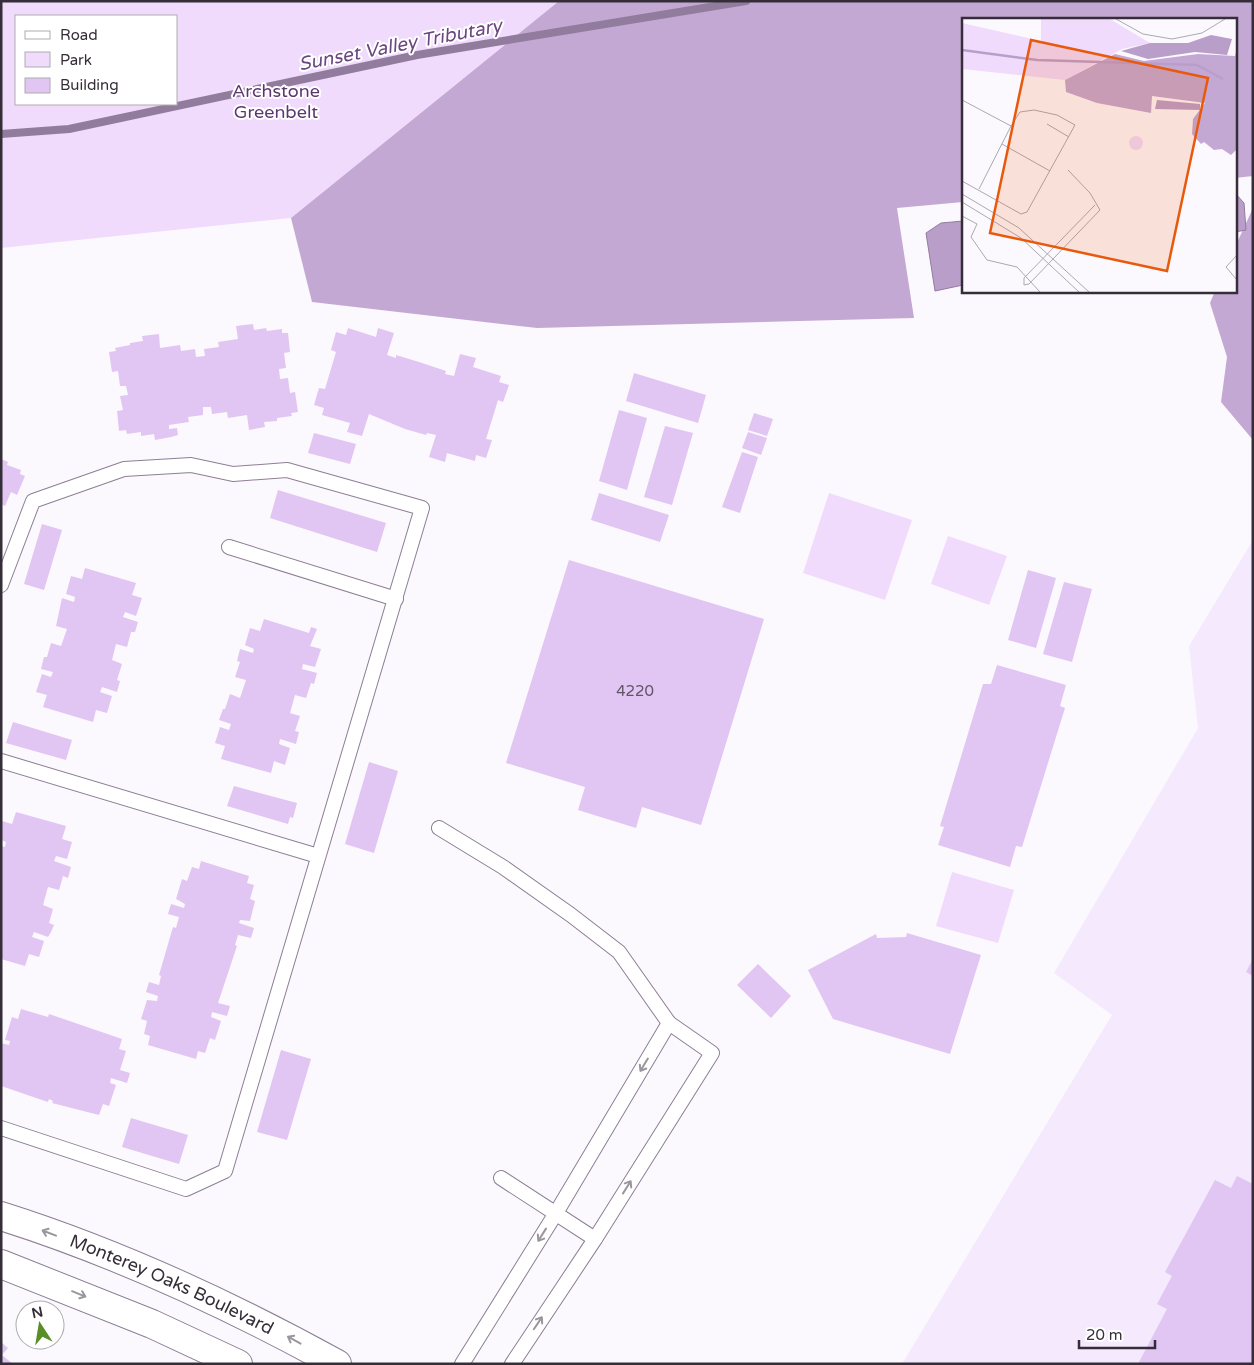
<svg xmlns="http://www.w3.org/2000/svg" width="1254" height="1365" viewBox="0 0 1254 1365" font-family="'Varela Round',sans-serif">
<rect width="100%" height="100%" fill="#fcf9fe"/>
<path fill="#f5e9fd" d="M1253,540V1364H902L1112,1015L1054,973L1198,728L1189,646Z"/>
<g fill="#f0dbfd" fill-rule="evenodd">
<path d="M1,1H559L291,218L1,248ZM16,16H176V104H16Z"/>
<path d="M829,493L912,520L885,600L803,573Z"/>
<path d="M948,536L1007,556L989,605L931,584Z"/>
<path d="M952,872L1014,890L998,943L936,926Z"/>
</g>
<g fill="#c4a8d4">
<path d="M559,1H1253V176L1235,178V19H963V202L897,208L914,318L537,328L312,302L291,218Z"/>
<path d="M1253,208V440L1221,402L1227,357L1210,303L1215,291H1235V247Z"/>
</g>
<g fill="#ba9eca" stroke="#927c9e">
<path d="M1235,193L1244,203L1246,230L1235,232Z"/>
<path d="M963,221V285L935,291L926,233L941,223Z"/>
</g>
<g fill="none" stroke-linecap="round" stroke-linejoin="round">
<path stroke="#927c9e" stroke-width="8" d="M1,134L69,129L417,55L746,1"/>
</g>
<g fill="#e1c5f2">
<path d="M253,324L254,330L266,328L267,331L282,329V333H288L290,352L284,353L286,368L279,369L280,379L288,378L290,393L295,392L298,412L291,413L292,416L277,418V421L264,422L265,427L249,430L247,415L228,418L227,412L212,414L211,407H203V415L188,417L189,422L169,425V429L177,428L178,435L171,437L155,440L154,434L141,436V432L127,434L126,430L119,431L117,411L123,410L120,396L128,395L126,386H120L118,371L112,372L109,352L116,351L115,348L130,345V343L143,341L142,336L159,334L160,348L180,345L181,351L195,349L196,357L205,356L204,349L219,347L218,342L238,339L236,326Z"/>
<path d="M348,328L376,337L378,328L394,333L387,355L396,358V355L419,362L446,371L445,374L454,376L460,354L476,358L473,367L501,376L499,382L509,385L503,402L498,400L495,410L486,439L492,440L486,458L476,455L475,461L447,453L445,462L429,457L436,435L427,433L426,435L405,429L369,414L362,436L347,432L350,423L322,415L324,408L314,405L319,388L325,389L336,352L331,350L336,332L346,335Z"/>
<path d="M634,373L706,395L698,423L626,401Z"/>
<path d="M619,410L647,418L627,490L599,481Z"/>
<path d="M754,413L773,419L767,436L748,430Z"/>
<path d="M665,426L693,433L672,505L644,497Z"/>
<path d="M748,432L767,438L761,455L742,448Z"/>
<path d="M314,433L356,444L350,464L308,453Z"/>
<path d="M742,452L758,457L740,513L722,507Z"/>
<path d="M1,459L8,462L7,465L21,470L20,474L25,476L17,495L11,492L5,506L1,504Z"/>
<path d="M278,490L386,523L377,552L270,518Z"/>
<path d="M599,493L669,515L660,542L591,520Z"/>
<path d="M42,524L62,530L44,590L24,584Z"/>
<path d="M569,560L764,619L701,825L642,807L636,828L578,810L585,787L506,763Z"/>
<path d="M85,568L136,583L132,595L142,598L136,616L125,612L123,617L138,622L135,632H131L127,647L116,644L112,660L122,664L117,680L120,681L117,692L102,687L100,692L112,696L107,713L96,710L93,722L43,707L47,695L36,692L42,674L51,677L53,672L41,669L44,657H47L51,643L61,646L67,629L56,626L62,598L74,602L75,597L66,594L71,576L82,579Z"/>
<path d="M1028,570L1056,578L1036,648L1008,640Z"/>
<path d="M1064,582L1092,589L1072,662L1043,654Z"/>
<path d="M264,619L309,633L311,627L317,629L310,646L321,649L315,667L303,664L302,669L317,673L314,684L311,683L306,698L295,695L290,713L300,716L295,731L299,732L296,744L280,739L279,744L290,748L285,765L274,761L271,773L221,759L225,746L215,743L220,727L229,730L231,724L219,720L223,709H225L230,694L240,698L246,680L235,677L240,662L237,661L240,649L253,653L254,649L245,645L250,628L260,631Z"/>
<path d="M997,665L1066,685L1060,706L1065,708L1022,847L1016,846L1010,867L938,845L944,827L940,826L983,684H991Z"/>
<path d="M13,722L72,740L66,760L6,743Z"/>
<path d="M369,762L398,771L374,853L345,844Z"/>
<path d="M234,786L297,803L293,818L290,817L288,824L227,806Z"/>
<path d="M16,812L66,826L62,839L72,842L67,859L56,856L54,861L71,867L68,878L63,876L59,890L48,887L43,905L53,909L49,923L54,925L51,932L48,937L34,932L32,937L44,941L39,957L29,954L25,966L1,959V846L5,847L6,842L1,840V824L2,821L12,824Z"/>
<path d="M201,861L249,876L247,883L254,885L250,899L255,901L250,921L240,920L239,923L254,928L251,938L238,935L235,945L237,946L218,1003L230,1006L227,1016L212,1012L211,1017L221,1021L215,1040L210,1038L205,1053L198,1051L196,1059L148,1045L150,1036L144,1034L147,1021L141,1019L147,1000L157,1001L158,996L146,992L149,982L159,985L161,976L159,975L173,927L176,928L179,917L168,914L171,904L184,908L185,904L176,899L182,879L187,881L192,867L199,869Z"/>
<path d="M907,933L981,955L950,1054L833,1019L808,970L876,934L877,938L906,937Z"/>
<path d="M1253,959V976L1246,972Z"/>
<path d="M758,964L791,996L771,1018L737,985Z"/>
<path d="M21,1009L48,1017L49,1014L122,1039L119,1049L126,1051L120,1070L130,1073L127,1083L111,1078L110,1083L116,1085L109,1106L103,1104L99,1115L52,1103L53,1101L49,1099L48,1102L1,1086V1043L9,1045L10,1041L5,1040L12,1017L18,1019Z"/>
<path d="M281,1050L311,1059L287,1140L257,1132Z"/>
<path d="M131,1118L188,1135L179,1164L122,1147Z"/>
<path d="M1237,1176L1253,1184V1364H1138L1167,1309L1157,1304L1172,1276L1165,1272L1215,1180L1231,1188Z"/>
<path d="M1,1342L8,1348L2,1355L13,1364H1Z"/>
</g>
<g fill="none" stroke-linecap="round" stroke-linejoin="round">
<defs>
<g id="service">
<path d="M229,547L396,599"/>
<path d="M1,585L33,501L124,469L191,465L233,474L287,470L422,508L225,1171L186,1189L1,1128"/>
<path d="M1,761L318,856"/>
<path d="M439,828L503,867L571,915L619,952L669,1023L712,1053L595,1239L512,1364"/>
<path d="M501,1178L595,1239"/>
<path d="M462,1364L556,1213L669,1023"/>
</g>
<g id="tertiary">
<path id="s1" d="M1,1216C118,1253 230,1305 337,1364"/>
<path d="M1,1264L152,1324L238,1364"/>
</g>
</defs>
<use href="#service" stroke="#8d7e96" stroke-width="16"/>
<use href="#tertiary" stroke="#8d7e96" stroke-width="30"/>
<use href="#service" stroke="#fff" stroke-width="14"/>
<use href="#tertiary" stroke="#fff" stroke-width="28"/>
</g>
<defs><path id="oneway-shaft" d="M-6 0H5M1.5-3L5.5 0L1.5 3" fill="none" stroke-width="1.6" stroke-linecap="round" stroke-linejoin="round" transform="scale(1.25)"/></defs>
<g stroke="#9a969c">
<use href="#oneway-shaft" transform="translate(644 1065) rotate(121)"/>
<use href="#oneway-shaft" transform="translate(627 1187) rotate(-58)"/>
<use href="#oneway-shaft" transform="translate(49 1233) rotate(-159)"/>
<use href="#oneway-shaft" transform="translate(542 1235) rotate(122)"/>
<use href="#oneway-shaft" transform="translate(79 1294) rotate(22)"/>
<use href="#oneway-shaft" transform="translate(538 1323) rotate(-56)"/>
<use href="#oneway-shaft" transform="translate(294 1340) rotate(-151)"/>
</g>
<g text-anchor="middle" stroke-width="4" stroke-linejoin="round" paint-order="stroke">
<g font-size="15" fill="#605466">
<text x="635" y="696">4220</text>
</g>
<g font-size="18" fill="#5c376f" stroke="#fff">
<text x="276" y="97">Archstone<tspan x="276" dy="21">Greenbelt</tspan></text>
</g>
<g font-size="18" fill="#352e38" stroke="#fff">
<text dy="6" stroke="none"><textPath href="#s1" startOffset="184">Monterey Oaks Boulevard</textPath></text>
</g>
<g font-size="19" font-style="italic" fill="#6b467f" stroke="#fff">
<text transform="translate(400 44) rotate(-11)" y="7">Sunset Valley Tributary</text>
</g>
</g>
<g transform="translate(962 18)">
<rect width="275" height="275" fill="#fcf9fe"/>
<path d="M79,1H148L188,25L160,31L103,62L0,51V5L79,23ZM167 125a7 7 0 1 1 14 0a7 7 0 1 1-14 0Z" fill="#f0dbfd"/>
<path d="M275,30V131L269,137L260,131L252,132L242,124L239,126L230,116L231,101L243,85L190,78L189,95L135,85L104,74L103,62L153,36L182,43L236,36L273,38Z" fill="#c4a8d4"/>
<path d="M249,17L270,21L265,37L233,34L186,41L159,33L188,25H226ZM195,82L238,86V92L193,91Z" fill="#ba9eca"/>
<path fill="none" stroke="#ba9eca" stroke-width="2.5" d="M0,32L75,42L235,47L261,61"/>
<path fill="none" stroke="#aca8af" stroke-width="1" d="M154,1L181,16L210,21L240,15L263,1M0,82L49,108L58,94L72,92L95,97L113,107L65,194L59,196L0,163M85,106L107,119M40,126L88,153M106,152L128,175L138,192L67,266L62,267V260L133,187M17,171L49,108M0,176L57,210L127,274M0,184L59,220L117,274M0,198L15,206L9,219L25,242L55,249L78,274M264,249L275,262M264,249L275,237"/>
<path fill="#e8590c" fill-opacity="0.15" stroke="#e8590c" stroke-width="2.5" d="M69,22L246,60L205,253L28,215Z"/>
<rect width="275" height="275" fill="none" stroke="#352e38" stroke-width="2.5"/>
</g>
<rect width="1254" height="1365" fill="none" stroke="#352e38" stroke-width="5"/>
<rect x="15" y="15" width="162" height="90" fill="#ffffff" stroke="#aeabaf"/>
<rect x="25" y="31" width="25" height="8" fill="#ffffff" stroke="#aeabaf"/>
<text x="60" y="40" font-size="15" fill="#352e38">Road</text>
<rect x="25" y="52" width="25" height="15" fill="#f0dbfd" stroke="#aeabaf"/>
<text x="60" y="65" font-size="15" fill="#352e38">Park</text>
<rect x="25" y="78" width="25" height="15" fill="#e1c5f2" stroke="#aeabaf"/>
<text x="60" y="90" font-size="15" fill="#352e38">Building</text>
<g transform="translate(40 1325) rotate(348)"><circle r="24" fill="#ffffff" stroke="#aeabaf"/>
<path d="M0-4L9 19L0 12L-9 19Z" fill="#598e28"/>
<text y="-8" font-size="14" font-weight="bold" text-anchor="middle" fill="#352e38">N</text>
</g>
<path d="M1079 1340v8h76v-8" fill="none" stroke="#352e38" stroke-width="2.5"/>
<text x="1086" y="1340" font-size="15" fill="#352e38" stroke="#ffffff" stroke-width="4" paint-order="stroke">20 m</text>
</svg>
